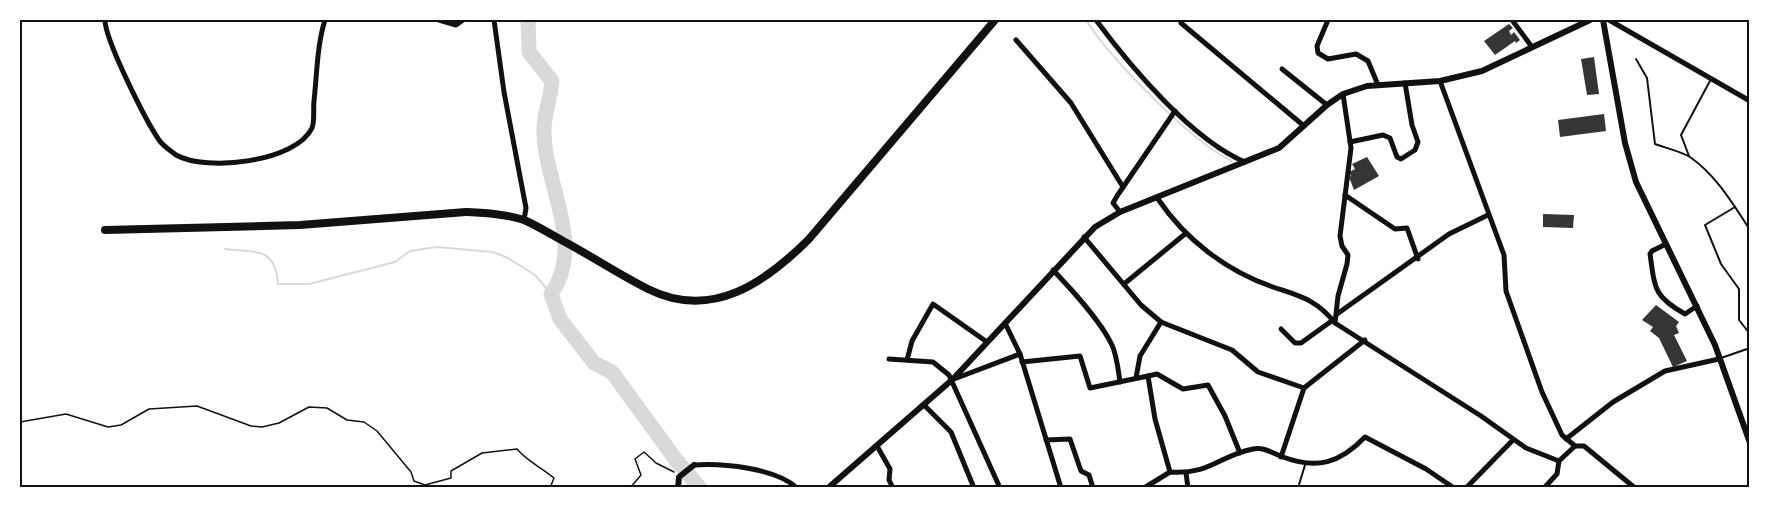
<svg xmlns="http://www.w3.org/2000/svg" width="1769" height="507" viewBox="0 0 1769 507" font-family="Arial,sans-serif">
<rect width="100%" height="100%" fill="#fff"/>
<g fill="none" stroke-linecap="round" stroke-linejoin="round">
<g stroke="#d9d9d9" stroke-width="2">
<path d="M1086,20C1110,58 1191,142 1232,161"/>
<path d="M225,249C256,253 275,246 278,284H309L395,262L410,251L437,247L493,252L508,258L535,275L551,294"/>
</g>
<path stroke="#d9d9d9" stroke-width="15" d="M528,20L529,52L552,81C551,96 545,112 544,127C542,182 587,243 551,294L560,319L594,363L612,372L676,460L700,488"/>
</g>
<g fill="#353535">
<path d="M1509,24L1513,28L1509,31L1511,35L1514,32L1520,40L1516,43L1515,41L1495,55L1484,41Z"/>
<path d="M1594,57L1599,94L1587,95L1581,59Z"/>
<path d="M1604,114L1606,131L1560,137L1558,120Z"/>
<path d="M1367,157L1379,176L1354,190L1349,177L1351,176L1349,172L1355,169L1352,164Z"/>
<path d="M1543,214L1574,215L1573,228L1543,227Z"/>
<path d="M1656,305L1679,322L1676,326L1679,333L1674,335L1687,361L1673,367L1659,338L1650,331L1653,327L1642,320Z"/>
</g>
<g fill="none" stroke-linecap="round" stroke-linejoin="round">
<g stroke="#111" stroke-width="1.5">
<path d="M20,422L66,414L108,427L121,425L149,409L197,406L251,426L262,427L279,423L309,407L327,408L347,420L364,422L377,431L411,472L414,481L425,485L451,478V471L482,453L517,449C528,462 541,467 554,478L550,488"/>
<path d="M630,488L641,475L635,459L644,452L656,463L674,472"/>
</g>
<g stroke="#111" stroke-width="2">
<path d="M1636,59L1647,78L1655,144C1666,148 1680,151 1690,157C1716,175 1733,204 1750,230"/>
<path d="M1689,156L1681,135L1711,79"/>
<path d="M1735,207L1705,225L1721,264L1739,289V320L1750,334"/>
<path d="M1721,358L1750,348"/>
<path d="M1298,488L1305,465"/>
</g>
<g stroke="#111" stroke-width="5">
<path d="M105,20C105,40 146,121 159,140C163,146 171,151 176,155C206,172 296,162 312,128C315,121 313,109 314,101C317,74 317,45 325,20"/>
<path d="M439,20L456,25L463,20"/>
<path d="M494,20L504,92L526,208L524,220"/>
<path d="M1096,20C1130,66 1192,140 1245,162"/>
<path d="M1328,20L1317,46L1318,53L1328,59L1356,54L1368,61L1378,85"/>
<path d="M1512,20L1532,47"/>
<path d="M1609,20L1750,101"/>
<path d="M1181,23L1304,126"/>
<path d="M1016,40L1071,103L1123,187"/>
<path d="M1282,69L1327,105"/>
<path d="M1440,81L1504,255L1506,291L1542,392L1562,435L1575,446H1584L1635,488"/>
<path d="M1350,142L1383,135L1390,138L1397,157L1401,159L1415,150L1418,142L1412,125L1405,83"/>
<path d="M1345,195L1395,229L1407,228L1418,259"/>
<path d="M1158,199C1185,239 1226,271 1273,287C1299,296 1316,299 1335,323L1481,416L1526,448L1559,461"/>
<path d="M1120,212L1113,203L1117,196L1175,111"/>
<path d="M1084,237L1141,305L1161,322L1232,350L1258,372L1304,388"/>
<path d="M1666,244L1652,251L1650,254C1655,288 1653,296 1685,314L1697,306"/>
<path d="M1053,270C1072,290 1100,320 1112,345C1117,356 1118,369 1120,382"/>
<path d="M1124,284L1185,234"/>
<path d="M1337,314L1449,234L1488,215"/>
<path d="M1005,323L1020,354L1061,488"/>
<path d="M1335,323L1338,296L1347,264L1348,255L1342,246L1340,236L1351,148L1343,94"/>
<path d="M1281,329L1295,343H1301L1333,320"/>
<path d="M889,359L933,362L949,375L1000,488"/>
<path d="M907,360L912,341L933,304L987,342"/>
<path d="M1022,362L1080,356L1090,388L1148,376L1155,419L1170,472"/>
<path d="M1148,376L1157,374L1183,389L1208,385L1225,416L1240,453"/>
<path d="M1136,378L1140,356L1161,322"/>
<path d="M954,379L1020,354"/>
<path d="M924,405L951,432L974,488"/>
<path d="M1566,439L1613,402L1665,371L1719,359"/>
<path d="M1046,440L1070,439L1081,471L1089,475L1093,488"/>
<path d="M877,446L890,469L889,480L893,488"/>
<path d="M1281,457L1304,388L1365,340"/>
<path d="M694,465C722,463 776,468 797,488"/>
<path d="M1170,472C1210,475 1218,456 1253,449C1265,447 1272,453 1283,457C1317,470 1340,463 1365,437L1426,469L1454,488"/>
<path d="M1186,473L1188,488"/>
<path d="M1144,488L1170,472"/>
<path d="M1466,488L1513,440"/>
<path d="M1544,488L1557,474L1559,461L1575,446"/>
</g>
<g stroke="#111" stroke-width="6">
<path d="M1603,20L1625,143L1636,182L1715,345L1750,443"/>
<path d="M678,488L679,477L694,465"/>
<path d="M828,488L953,379L1095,227L1120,212L1279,148L1327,105L1343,94L1367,86L1440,81L1482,71L1590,20"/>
</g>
<path stroke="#111" stroke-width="8" d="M105,230L300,225L466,212C485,213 506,214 524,220C538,226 552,235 565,242C593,257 620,275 648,289C712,321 766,282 809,239L995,20"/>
</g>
<rect width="1769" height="507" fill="none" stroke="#ffffff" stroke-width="42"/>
<rect x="21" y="21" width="1727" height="465" fill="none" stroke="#111" stroke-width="2"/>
</svg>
